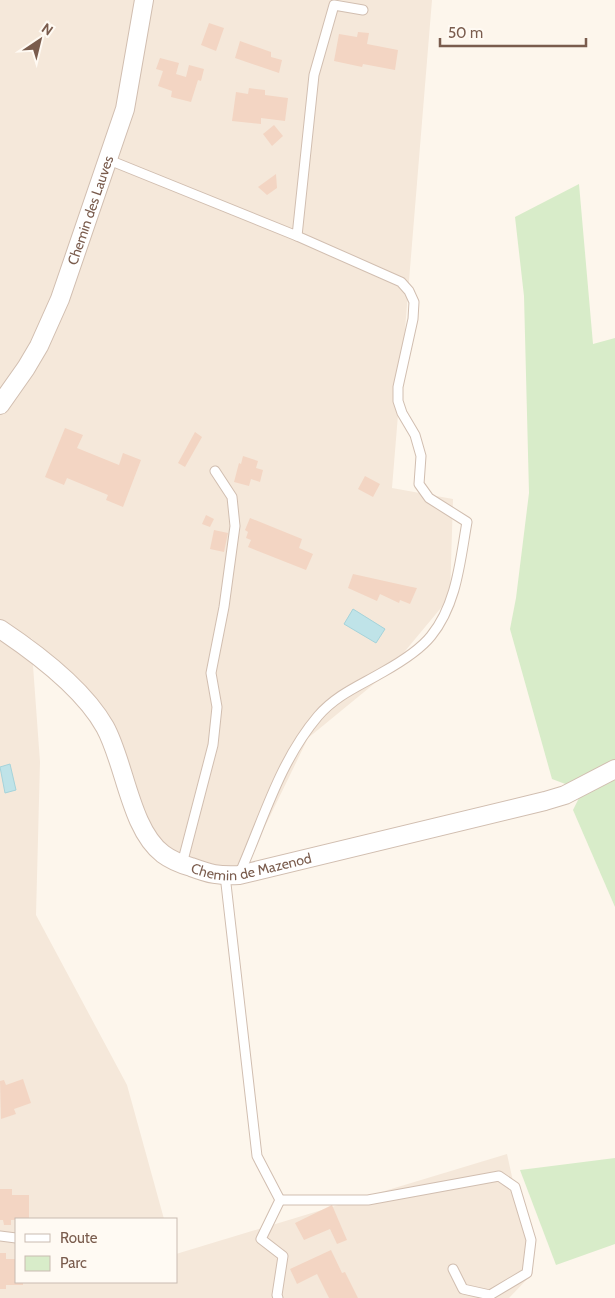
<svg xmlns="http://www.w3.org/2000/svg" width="615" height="1298" font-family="Cabin,sans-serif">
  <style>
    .residential { fill: #f5e8da }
    .green { fill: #d8ecc9 }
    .water { fill: #bfe3e8; stroke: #a5d3da }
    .building { fill: #f3d5c3 }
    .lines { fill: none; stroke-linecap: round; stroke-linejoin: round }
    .service-casing { stroke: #d1beb0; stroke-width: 11 }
    .minor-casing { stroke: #d1beb0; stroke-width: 20 }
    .service { stroke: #fff; stroke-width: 9 }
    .minor { stroke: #fff; stroke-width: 18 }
    .labels { text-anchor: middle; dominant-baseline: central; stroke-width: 4; stroke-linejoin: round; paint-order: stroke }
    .street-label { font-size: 14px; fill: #7a5c4d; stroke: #fffaf3 }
  </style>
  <rect width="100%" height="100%" fill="#fdf6ec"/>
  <!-- residential -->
  <path class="residential" d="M0,0H432L392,488L453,499L450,597L386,674L308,738L237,884L162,857L112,722L31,638L40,762L36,915L127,1085L164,1219H16V1282H176V1254L507,1154L533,1273L509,1298H0Z"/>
  <!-- green -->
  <g class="green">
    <path d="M579,184L593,344L615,338V763L568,785L552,779L510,629L516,598L529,493L524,296L515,217Z"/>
    <path d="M615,773V907L573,810L585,786Z"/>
    <path d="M615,1158V1244L556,1265L520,1170Z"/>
  </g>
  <!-- water -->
  <g class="water">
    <path d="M353,609L385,629L376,643L344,624Z"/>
    <path d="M10,764L16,790L5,793L0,767Z"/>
  </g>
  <!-- building -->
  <g class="building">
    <path d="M209,23L224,28L216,51L201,45Z"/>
    <path d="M358,32L369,33L367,44L398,50L395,70L363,64L362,67L334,61L339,34L357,37Z"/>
    <path d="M240,41L271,52V57L282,60L279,73L235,58Z"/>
    <path d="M160,58L179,63L176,74L186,77L189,65L204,69L201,81L198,80L191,102L171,97L172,91L158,86L163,71L156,69Z"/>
    <path d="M249,88L265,90V95L288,98L285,121L261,118V124L232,121L236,92L248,94Z"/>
    <path d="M274,125L283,136L272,146L263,134Z"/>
    <path d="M276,174L277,188L267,195L258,187Z"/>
    <path d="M65,428L83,435L77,448L119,465L123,453L141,460L123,507L106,500L108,495L67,478L64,485L45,477Z"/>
    <path d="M195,432L202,437L185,467L178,463Z"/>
    <path d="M243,456L258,461L256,468L263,470L260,482L251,479L249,486L234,482L239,463L241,464Z"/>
    <path d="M365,476L380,484L373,497L358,489Z"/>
    <path d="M206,515L214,519L210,527L202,524Z"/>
    <path d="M250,518L302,539L299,548L313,554L306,570L248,547L251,540L246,538L248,532L245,530Z"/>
    <path d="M214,530L228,533L224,552L210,549Z"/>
    <path d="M353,574L407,586L417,588L410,604L400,600L399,603L380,594L377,601L348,588Z"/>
    <path d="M23,1079L31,1103L14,1109L16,1114L1,1119L0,1081L4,1080L6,1085Z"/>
    <path d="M0,1189H12V1195H29V1219L11,1220V1225H4L3,1220H0Z"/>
    <path d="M332,1205L347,1240L337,1244L330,1229L304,1240L295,1223Z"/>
    <path d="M331,1250L342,1273L345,1272L358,1298H329L317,1274L297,1284L290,1269Z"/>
    <path d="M0,1253H6V1259H16V1282H23V1285H6V1289H0Z"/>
  </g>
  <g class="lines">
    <!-- service casing -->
    <g class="service-casing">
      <g id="service">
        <path d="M109,160L297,236L314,75L334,5L363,10"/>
        <path d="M182,864L213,745L217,707L211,673L224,607L235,526L232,497L215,471"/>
        <path d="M225,875L257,1156L280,1200L261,1239L283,1256L277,1295L278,1298"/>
        <path d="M239,875C263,821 279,762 318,716C336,695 359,686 383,672C399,663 419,651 431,636C457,604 460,561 467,522L429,498L419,484L421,456L415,435L402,413L398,401V387L413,319L414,302L409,291L401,282L297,236"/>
        <path d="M280,1200H368L499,1176L515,1187L531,1240L527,1273L490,1295L463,1289L453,1269"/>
        <path d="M0,1236L16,1238"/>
      </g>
    </g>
    <!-- minor casing -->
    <g class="minor-casing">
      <g id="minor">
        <path id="s1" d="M0,405L26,368L39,346L60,299L125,109L144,0"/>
        <path id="s2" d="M0,629C36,653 83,688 105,727C125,763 130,829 163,854C171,860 181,864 191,867C210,874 218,876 239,875L545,801L565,795L615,769"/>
      </g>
    </g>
    <!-- service -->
    <use href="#service" class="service"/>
    <!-- minor -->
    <use href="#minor" class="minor"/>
  </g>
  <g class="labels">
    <!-- street labels -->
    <g class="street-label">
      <text stroke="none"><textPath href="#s1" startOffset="216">Chemin des Lauves</textPath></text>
      <text stroke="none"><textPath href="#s2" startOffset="379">Chemin de Mazenod</textPath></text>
    </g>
  </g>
  <!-- legend -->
  <rect x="15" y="1218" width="162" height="65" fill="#fffaf3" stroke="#cabbb1"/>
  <rect x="25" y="1234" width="25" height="8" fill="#ffffff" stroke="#cabbb1"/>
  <text x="60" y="1243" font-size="15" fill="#7a5c4d">Route</text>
  <rect x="25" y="1256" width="25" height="15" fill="#d8ecc9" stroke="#cabbb1"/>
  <text x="60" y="1268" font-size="15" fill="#7a5c4d">Parc</text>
  <!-- north arrow -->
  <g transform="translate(40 40) rotate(35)" stroke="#fffaf3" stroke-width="4" paint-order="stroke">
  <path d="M0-4L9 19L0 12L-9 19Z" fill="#7a5c4d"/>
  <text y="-8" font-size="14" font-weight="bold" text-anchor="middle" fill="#7a5c4d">N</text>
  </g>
  <!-- scale -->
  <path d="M440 38v8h146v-8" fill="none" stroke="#7a5c4d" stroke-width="2.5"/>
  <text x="448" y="38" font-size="15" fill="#7a5c4d" stroke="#fffaf3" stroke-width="4" paint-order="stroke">50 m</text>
</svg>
